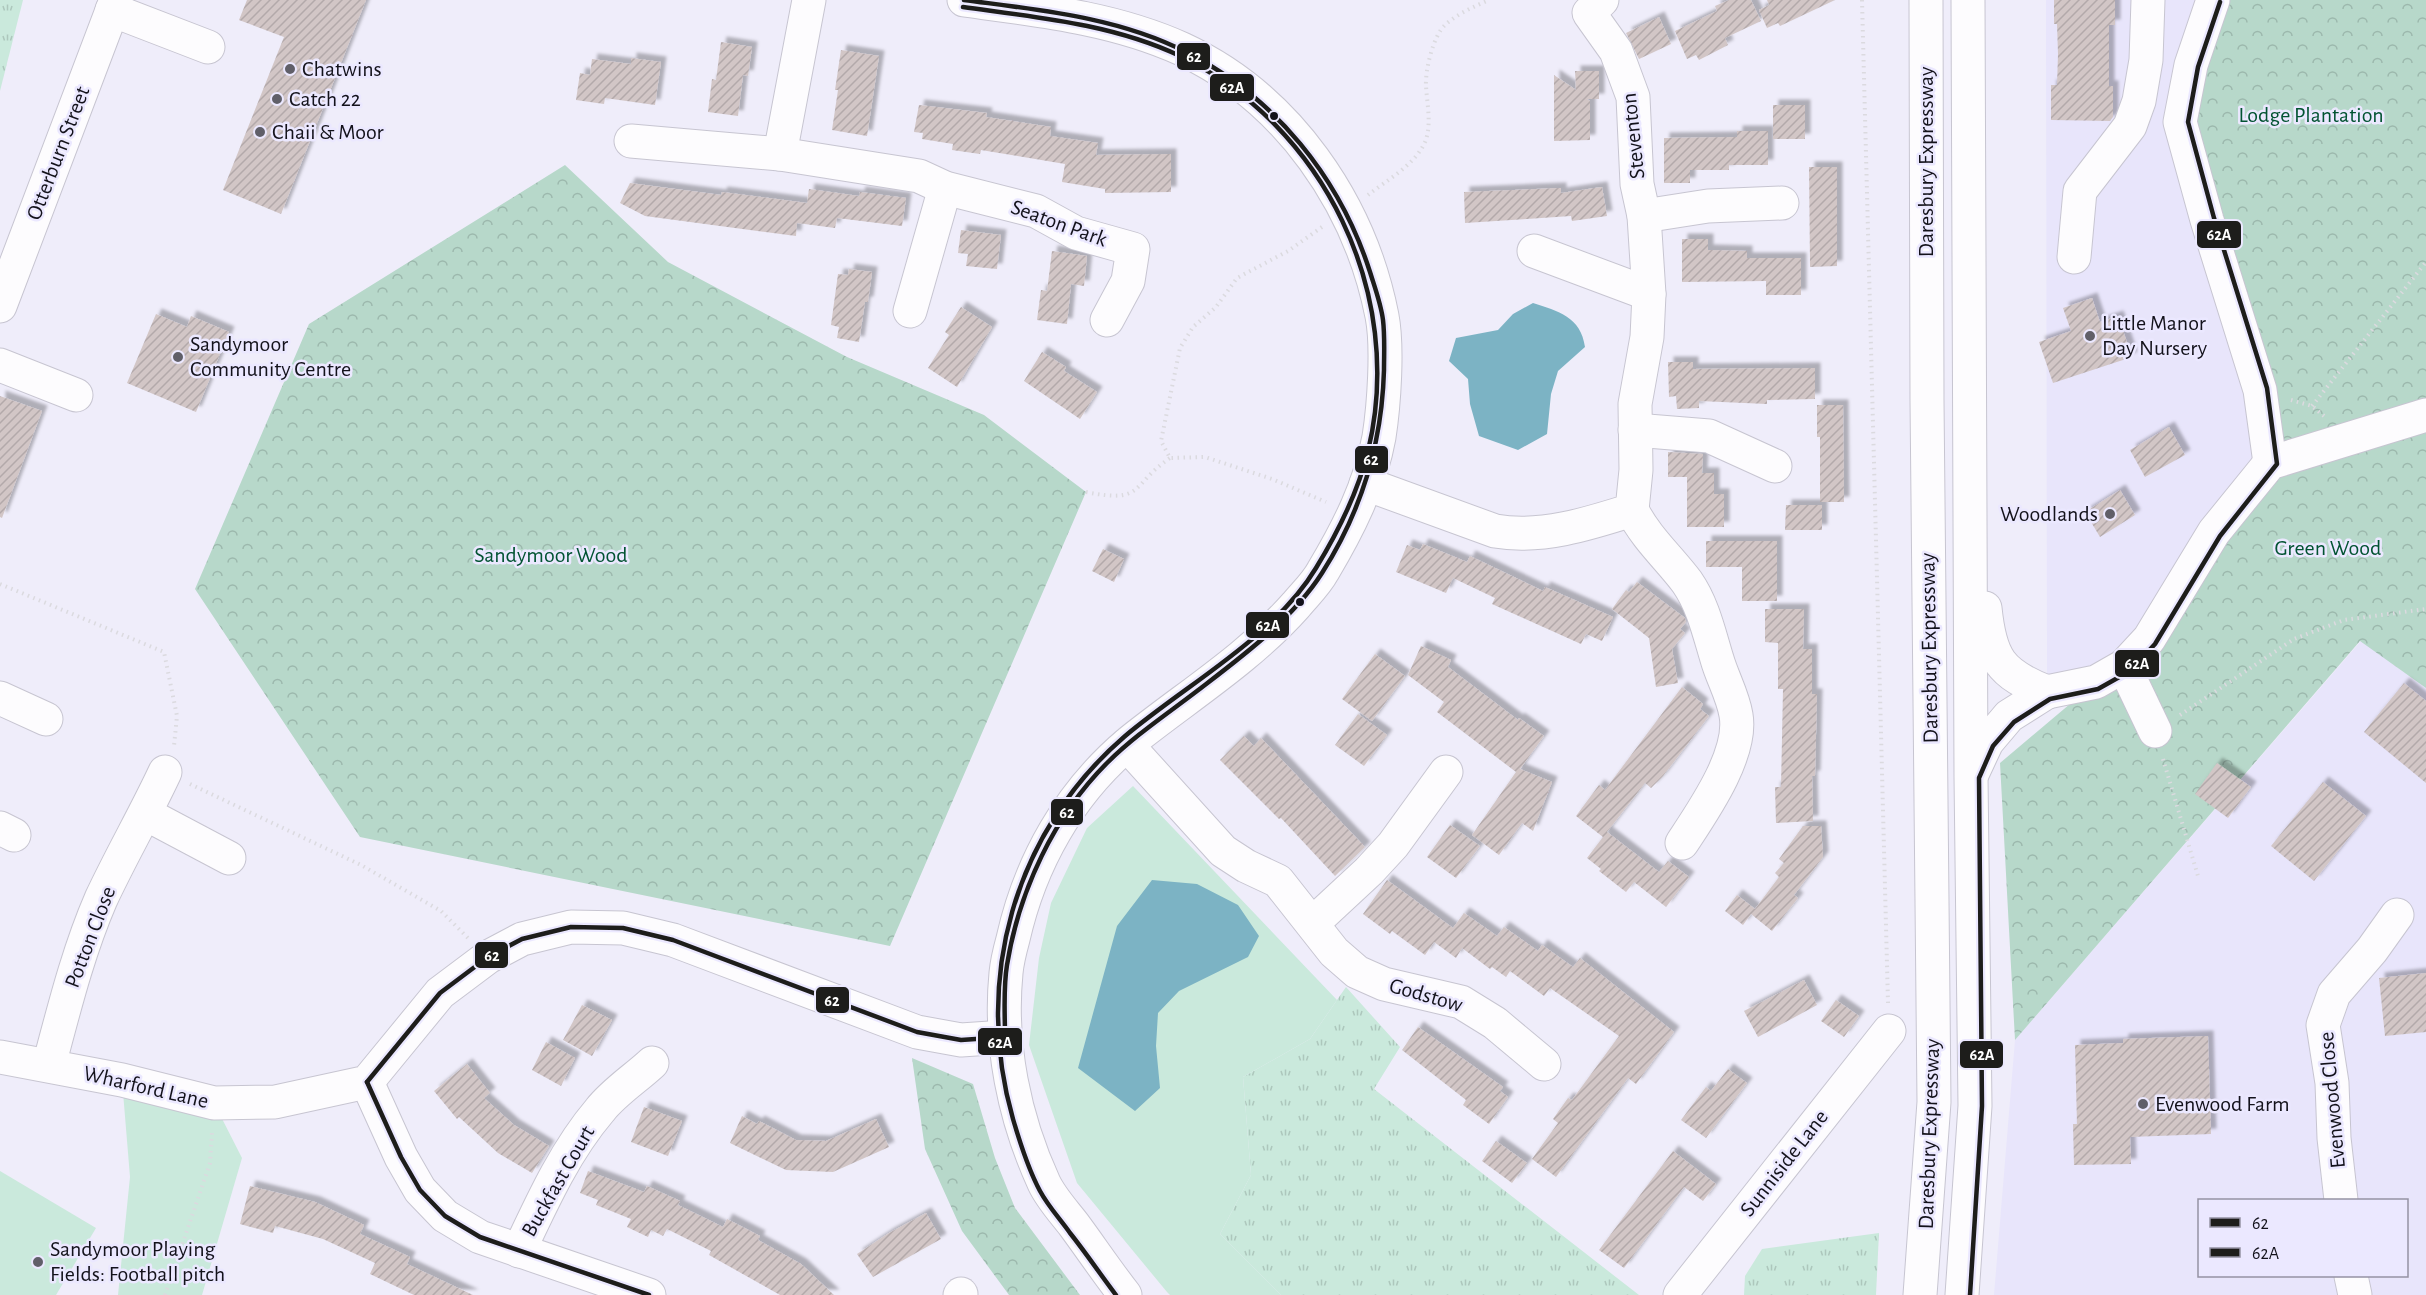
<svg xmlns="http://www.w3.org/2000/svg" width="2426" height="1295" font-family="'Alegreya Sans',sans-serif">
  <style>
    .built { fill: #e8e5fb; fill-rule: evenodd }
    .grass { fill: url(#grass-tufts) }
    .forest { fill: url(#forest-crowns) }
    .park { fill: #cae9dc }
    .water { fill: #7cb3c4 }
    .building { fill: url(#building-hatch); filter: url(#shadow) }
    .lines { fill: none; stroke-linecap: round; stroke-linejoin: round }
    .minor-casing { stroke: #c7c5d1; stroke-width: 35 }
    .major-casing { stroke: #c7c5d1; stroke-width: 35 }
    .path { stroke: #dbdadf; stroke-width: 4; stroke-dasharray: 1.5 4.5; stroke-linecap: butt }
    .minor { stroke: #fdfcfe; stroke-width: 33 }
    .major { stroke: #fdfcfe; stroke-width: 33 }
    .bus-1-casing { stroke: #ebe8ff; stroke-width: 9 }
    .bus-2-casing { stroke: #ebe8ff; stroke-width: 9 }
    .bus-1 { stroke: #1d1d1b; stroke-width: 4.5 }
    .bus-2 { stroke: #1d1d1b; stroke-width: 4.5 }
    .poi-dot { fill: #605f69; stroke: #ebe8ff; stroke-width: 2 }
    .bus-dot { fill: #13121b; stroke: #ebe8ff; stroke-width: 2 }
    .labels { text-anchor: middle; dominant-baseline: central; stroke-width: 5; stroke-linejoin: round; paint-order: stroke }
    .poi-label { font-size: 22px; fill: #13121b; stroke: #ebe8ff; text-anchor: start }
    .park-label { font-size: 22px; fill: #025332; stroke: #ebe8ff }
    .street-label { font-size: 22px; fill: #13121b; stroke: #ebe8ff }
    .line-badge { stroke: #ebe8ff; stroke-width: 2 }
    .badge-label { font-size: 16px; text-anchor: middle; font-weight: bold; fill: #fff }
  </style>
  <defs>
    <pattern id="grass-tufts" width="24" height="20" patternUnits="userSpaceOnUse" patternTransform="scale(1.5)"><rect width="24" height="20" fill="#cae9dc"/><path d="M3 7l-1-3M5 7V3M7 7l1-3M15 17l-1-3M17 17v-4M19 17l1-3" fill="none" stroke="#adc7bc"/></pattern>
    <pattern id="forest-crowns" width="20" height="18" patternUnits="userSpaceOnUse" patternTransform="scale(1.5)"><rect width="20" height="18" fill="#b7d8ca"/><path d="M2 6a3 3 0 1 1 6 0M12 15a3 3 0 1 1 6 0" fill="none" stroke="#9cb8ad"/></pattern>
    <pattern id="building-hatch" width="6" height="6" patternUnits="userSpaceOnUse" patternTransform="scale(1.5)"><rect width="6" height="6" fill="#d2c6c6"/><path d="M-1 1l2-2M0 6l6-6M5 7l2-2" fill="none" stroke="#b3a9aa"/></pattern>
    <filter id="shadow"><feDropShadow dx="5.5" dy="-5.5" stdDeviation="1.5" flood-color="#0004"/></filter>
  </defs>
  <rect width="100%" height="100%" fill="#efedfa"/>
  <!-- built -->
  <g class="built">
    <path d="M2046,0H2213L2270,463L2149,639L2047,692Z"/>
    <path d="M2361,641L2426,688V1295H1994L2015,1040ZM2200,1200H2406V1276H2200Z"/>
  </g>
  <!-- grass -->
  <g class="grass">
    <path d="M0,0H23L0,91Z"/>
    <path d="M1346,987L1400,1047L1374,1089L1639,1295H1281L1220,1234L1251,1175L1243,1077L1310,1039Z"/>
    <path d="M1879,1233L1876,1295H1744L1745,1276L1762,1249Z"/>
  </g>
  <!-- forest -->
  <g class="forest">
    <path d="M2213,0H2426V688L2360,641L2015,1040L2000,763L2096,682L2270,463L2207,220L2191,65Z"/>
    <path d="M565,165L668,262L847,357L984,415L1086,492L890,946L360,837L195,589L309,324Z"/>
    <path d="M912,1058L973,1084L995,1158L1015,1208L1080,1295H1009L962,1231L925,1149Z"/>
  </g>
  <!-- park -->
  <g class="park">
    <path d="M1133,786L1337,1000L1310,1039L1243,1077L1251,1175L1220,1234L1281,1295H1170L1167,1292L1077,1183L1029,1045L1039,958L1051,903L1087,828Z"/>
    <path d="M122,1080L214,1103L242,1158L202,1295H118L130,1177Z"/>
    <path d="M0,1171L96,1228L56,1295H0Z"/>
  </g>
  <!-- water -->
  <g class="water">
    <path d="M1533,303C1558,311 1581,317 1585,347L1558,371L1551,394L1547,434L1518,450L1479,436L1470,404L1468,379L1449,361L1456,338L1498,330L1513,314Z"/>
    <path d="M1152,880L1197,884L1238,905L1259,936L1248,957L1179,991L1158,1013L1156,1046L1160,1088L1135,1111L1078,1068L1117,926Z"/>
  </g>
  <!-- building -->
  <g class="building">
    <path d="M247,0H366L281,214L223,190L284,37L239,20Z"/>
    <path d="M1729,0H1751L1761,21L1725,38L1728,45L1699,60L1696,55L1687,59L1675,31L1717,11L1715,6Z"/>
    <path d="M1767,0H1835L1780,26L1778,23L1767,28L1759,10L1769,5Z"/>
    <path d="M2054,0H2115V25H2109V86H2113V117L2110,121L2051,120V85H2057L2058,54L2057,24H2054Z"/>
    <path d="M1659,17L1671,44L1639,59L1626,33Z"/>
    <path d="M721,42L752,47L748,76L743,75L738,116L708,112L712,79L716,80Z"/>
    <path d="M841,50L879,56L867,136L832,130L838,90H835Z"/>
    <path d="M631,58L661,62L655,105L605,98L604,104L576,100L580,73L590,75L592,59L631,64Z"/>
    <path d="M1575,71H1599V99H1587L1590,101V140L1554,141V75L1576,90Z"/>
    <path d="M919,105L987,113L986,117L1051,127L1050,136L1098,143L1096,155L1171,154V192L1105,193V189L1062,182L1065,164L981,150L980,154L952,150L953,144L922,139L923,133L914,132Z"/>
    <rect x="1773" y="105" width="32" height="34"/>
    <path d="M1737,131H1768V165H1729V170H1690V183H1664V138L1737,137Z"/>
    <path d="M1809,167H1837V266L1810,267Z"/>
    <path d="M630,183L721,195L722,192L807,203L809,189L859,196L860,192L906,198L902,226L837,218L835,228L797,223L796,236L645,216L620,203Z"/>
    <path d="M1602,187L1607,216L1572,221L1571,216L1465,223L1464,192L1561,188V193Z"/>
    <path d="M961,230L1001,235L997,269L966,266L968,254L958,253Z"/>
    <path d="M1682,239H1708V250L1747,251V258H1801V295H1766V281L1682,282Z"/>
    <path d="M1052,251L1087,256L1084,286L1071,284L1067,324L1037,320L1041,290L1047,291Z"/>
    <path d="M849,269L872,272L868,302H865L859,342L837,338L839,327L831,325L838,274L848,275Z"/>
    <path d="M2092,298L2100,322L2118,316L2132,357L2053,383L2039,342L2071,331L2063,308Z"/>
    <path d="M961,307L992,327L957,387L928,368L949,335L945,332Z"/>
    <path d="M156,314L187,327L191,316L229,332L196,412L127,383Z"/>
    <path d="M1042,352L1066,367L1064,371L1097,392L1080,419L1024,381Z"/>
    <path d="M1668,362H1693V369L1815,368V399L1767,400V404L1699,401V408L1677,409L1676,396L1669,397Z"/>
    <path d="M0,396L42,411L2,518L0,517Z"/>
    <path d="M1817,405H1843L1844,502H1820V437H1817Z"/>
    <path d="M2169,427L2185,455L2145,477L2130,450Z"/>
    <path d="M1668,452L1703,454L1702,473H1714V494H1724V527H1687V477H1668Z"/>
    <path d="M2120,490L2135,515L2100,537L2085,512Z"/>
    <path d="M1786,505H1822V530H1785Z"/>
    <path d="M1706,541H1777V601H1742V567H1706Z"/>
    <path d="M1423,544L1467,562L1470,556L1543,591L1545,587L1613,617L1602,641L1586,634L1581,644L1492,604L1495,598L1453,578L1446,593L1396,572L1407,545L1420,550Z"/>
    <path d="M1103,549L1124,559L1114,582L1092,571Z"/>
    <path d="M1637,582L1685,618L1686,622L1680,629L1685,633L1672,649L1678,683L1656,687L1649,638L1612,609L1626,590L1629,592Z"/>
    <path d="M1765,609H1804L1803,649H1812V694H1817L1815,776H1812L1813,821L1776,823L1775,787H1781L1783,689H1778V643L1765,642Z"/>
    <path d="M1421,646L1451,660L1448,667L1518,720L1519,718L1544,736L1520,769L1552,782L1533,831L1522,823L1499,855L1472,835L1516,772L1437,712L1444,702L1408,675Z"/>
    <path d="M1375,654L1405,676L1372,721L1342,699Z"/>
    <path d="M2404,683L2426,701V783L2364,732Z"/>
    <path d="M1682,687L1703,704L1700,709L1709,716L1663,776L1651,788L1645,783L1607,832L1659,872L1668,861L1689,877L1666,907L1634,882L1626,892L1599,871L1601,869L1587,858L1603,837L1576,816L1599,785L1605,790Z"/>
    <path d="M1358,714L1387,735L1364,766L1335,745Z"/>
    <path d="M1244,736L1254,746L1261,738L1365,847L1335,876L1281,818L1279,819L1220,760Z"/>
    <path d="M2217,763L2251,787L2228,818L2195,794Z"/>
    <path d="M2323,782L2366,816L2314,881L2271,846Z"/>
    <path d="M1450,825L1480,846L1456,878L1427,857Z"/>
    <path d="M1803,826H1821L1823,857L1794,895L1798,898L1772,931L1751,914L1743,925L1725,911L1737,895L1755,909L1779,877L1775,873L1784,863L1779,859Z"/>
    <path d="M1387,880L1453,928L1464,913L1497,936L1504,927L1538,951L1542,945L1573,967L1580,958L1674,1032L1636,1084L1628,1078L1556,1177L1532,1159L1558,1123L1553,1119L1568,1098L1572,1100L1619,1036L1550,988L1544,996L1510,971L1506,977L1492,967L1490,969L1462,948L1456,958L1434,942L1425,955L1392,931L1390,934L1363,914Z"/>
    <path d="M2426,973V1032L2385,1036L2379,978Z"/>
    <path d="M1804,980L1817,1005L1758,1037L1744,1011Z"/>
    <path d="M1836,1000L1859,1016L1844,1037L1821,1021Z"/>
    <path d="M582,1005L612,1020L592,1056L563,1040Z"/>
    <path d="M1418,1027L1503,1087L1500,1091L1508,1097L1489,1124L1463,1105L1466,1100L1402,1050Z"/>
    <path d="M2208,1036L2211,1134L2130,1137L2131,1164L2074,1165L2073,1124H2077L2075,1045L2123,1043V1039Z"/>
    <path d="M546,1042L575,1058L561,1086L532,1070Z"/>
    <path d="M467,1064L490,1093L484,1098L514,1125L549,1146L532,1173L498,1153L459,1117L457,1119L434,1091Z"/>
    <path d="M1728,1069L1747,1083L1706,1138L1681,1120L1706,1087L1711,1091Z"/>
    <path d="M644,1107L682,1121L668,1156L631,1142Z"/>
    <path d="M742,1116L757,1124L759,1121L796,1140L826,1141L876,1119L889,1147L833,1172L786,1170L730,1143Z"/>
    <path d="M1496,1141L1527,1163L1512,1183L1482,1161Z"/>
    <path d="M1673,1151L1716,1184L1703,1201L1684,1187L1624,1268L1599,1250Z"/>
    <path d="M588,1171L644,1192L647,1186L680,1201L678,1205L723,1227L727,1219L760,1236L758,1240L801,1264L834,1295H780L709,1255L711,1251L667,1229L663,1236L651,1230L648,1237L627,1227L631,1219L596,1205L598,1200L580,1193Z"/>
    <path d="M250,1186L315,1202L364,1225L360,1234L410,1257L407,1264L473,1295H414L370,1274L375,1263L323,1239L275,1226L273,1233L240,1224Z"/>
    <path d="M926,1213L941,1239L873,1277L857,1254L889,1233Z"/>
  </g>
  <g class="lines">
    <!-- minor casing -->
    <g class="minor-casing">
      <g id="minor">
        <path d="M964,0C1038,10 1114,18 1182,49C1288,98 1360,204 1382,316C1388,347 1384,405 1379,437C1370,486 1348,529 1323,571C1316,584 1305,594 1296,605C1248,659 1186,697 1130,742C1069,793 1030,863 1013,939C1010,950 1007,961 1006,973C999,1044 1014,1118 1044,1183C1051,1198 1064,1212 1074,1225C1091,1248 1107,1272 1125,1295"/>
        <path d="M2213,0L2191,65L2180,122L2207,220L2260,390L2270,463"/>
        <path d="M112,10L208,47"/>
        <path d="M631,141L780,154L919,176L945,188L1036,211L1076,233L1133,249L1128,281L1107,320"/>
        <path d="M780,154L809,0"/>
        <path d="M1644,216L1708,206L1782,203"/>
        <path d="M1534,251L1649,294"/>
        <path d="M2074,257L2080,191L2130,126L2139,101L2146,60L2148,0"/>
        <path d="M0,306L116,0"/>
        <path d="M910,311L945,188"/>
        <path d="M0,365L76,395"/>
        <path d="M1635,430L1709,436L1775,466"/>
        <path d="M1366,484L1495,531C1541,539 1588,524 1632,510L1636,470L1635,404L1647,337L1649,294L1644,216L1637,184L1633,97L1616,51L1589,13L1602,0"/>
        <path d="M1632,510C1646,538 1669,558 1687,582C1703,605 1709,633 1717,659C1722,677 1733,696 1736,715C1743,754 1703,811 1682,843"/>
        <path d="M2124,666L2155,731"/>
        <path d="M2047,692L2096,682L2124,666L2149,639L2214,532L2270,463L2426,415"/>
        <path d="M0,698L46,719"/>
        <path d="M1127,745L1223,851L1246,866L1278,881L1334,952L1357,972L1384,984L1461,1002L1495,1023L1544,1064"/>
        <path d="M146,814L229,858"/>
        <path d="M0,828L14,835"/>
        <path d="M1313,923L1369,871L1393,845L1446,772"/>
        <path d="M0,1057L122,1080L214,1103L275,1102L367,1082L440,993L488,957L522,939L571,927L623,928L673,940L917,1032L961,1040L1005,1037"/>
        <path d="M49,1065C64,1009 78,952 101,899C121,856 145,815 165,772"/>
        <path d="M367,1082L401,1157L420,1190L445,1216L480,1237L649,1295"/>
        <path d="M2341,1200L2334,1138L2332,1083L2323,1025L2334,994L2372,950L2397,915"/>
        <path d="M519,1251C542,1202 565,1151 600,1110C614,1092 636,1078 652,1063"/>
        <path d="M2351,1276L2355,1295"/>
        <path d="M960,1295L961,1294"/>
        <path d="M1680,1295L1889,1031"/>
      </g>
    </g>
    <!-- major casing -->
    <g class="major-casing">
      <g id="major">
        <path d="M1985,608C1990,658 2000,674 2047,692"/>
        <path d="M1973,772L1987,742L2009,716L2047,692"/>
        <path d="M1920,1295L1934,1102L1927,400L1926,0"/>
        <path d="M1962,1295L1975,1106L1971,776L1968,0"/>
      </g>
    </g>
    <!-- path -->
    <g class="path">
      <path d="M1862,0L1888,1003"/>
      <path d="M1368,195C1387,180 1415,165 1425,142C1432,125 1427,104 1426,86C1425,71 1433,36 1445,25C1457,14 1473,7 1489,0"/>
      <path d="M1322,227L1288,251L1237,278L1216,307L1193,327L1180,348L1161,441L1170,458L1205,457L1272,479L1326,502"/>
      <path d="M2291,400L2312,406L2324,416"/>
      <path d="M2312,406L2426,262"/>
      <path d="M1086,492C1145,504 1130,485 1170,458"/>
      <path d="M0,584L164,652L177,716L174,746"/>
      <path d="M2180,715L2294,639L2344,620L2426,609"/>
      <path d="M2163,759L2198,876"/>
      <path d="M190,784L361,865L441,911L468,938"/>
      <path d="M165,1295L210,1163L212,1132"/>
    </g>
    <!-- minor -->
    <use href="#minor" class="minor"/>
    <!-- major -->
    <use href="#major" class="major"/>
    <!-- bus-1 casing -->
    <g class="bus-1-casing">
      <g id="bus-1">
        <path d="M964,0C1039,10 1118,17 1186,52C1275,97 1340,178 1370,272C1375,288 1381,304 1383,320C1385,337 1384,354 1384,370C1382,443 1361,512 1322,573C1292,620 1240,658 1197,691C1167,714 1134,736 1107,763C1054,816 1019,891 1007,965C1003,989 1005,1013 1005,1037"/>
        <path d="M367,1082L440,993L488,957L522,939L571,927L623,928L673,940L917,1032L961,1040L1005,1037"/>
        <path d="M367,1082L401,1157L420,1190L445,1216L480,1237L649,1295"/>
      </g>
    </g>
    <!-- bus-2 casing -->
    <g class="bus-2-casing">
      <g id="bus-2">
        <path d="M963,7C1035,17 1113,24 1180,56C1324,126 1406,294 1368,451C1358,492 1338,532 1316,568C1274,638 1185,685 1124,737C1014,832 973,980 1013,1119C1020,1143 1028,1169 1040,1191C1048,1206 1060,1219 1070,1233C1086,1253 1100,1274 1116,1295"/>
        <path d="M1970,1295L1982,1106L1979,778L1993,746L2014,722L2050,699L2098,689L2130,671L2155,644L2220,536L2277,464L2267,388L2214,218L2188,122L2198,67L2220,2"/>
      </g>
    </g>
    <!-- bus-1 -->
    <use href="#bus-1" class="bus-1"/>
    <!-- bus-2 -->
    <use href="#bus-2" class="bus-2"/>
  </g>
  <!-- markers -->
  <g class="poi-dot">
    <circle cx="290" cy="69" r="6"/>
    <circle cx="277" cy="99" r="6"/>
    <circle cx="260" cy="132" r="6"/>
    <circle cx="2090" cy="336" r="6"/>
    <circle cx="178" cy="357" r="6"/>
    <circle cx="2110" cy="514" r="6"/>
    <circle cx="2143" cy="1104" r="6"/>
    <circle cx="38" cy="1262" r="6"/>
  </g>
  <g class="bus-dot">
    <circle cx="1274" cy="116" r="5"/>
    <circle cx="1300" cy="602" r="5"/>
  </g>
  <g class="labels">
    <!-- poi labels -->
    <g class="poi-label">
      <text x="302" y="69">Chatwins</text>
      <text x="289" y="99">Catch 22</text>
      <text x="272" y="132">Chaii &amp; Moor</text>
      <text x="2102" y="323">Little Manor<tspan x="2102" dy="25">Day Nursery</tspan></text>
      <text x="190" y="344">Sandymoor<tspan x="190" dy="25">Community Centre</tspan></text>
      <text x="2098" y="514" text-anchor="end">Woodlands</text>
      <text x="2155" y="1104">Evenwood Farm</text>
      <text x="50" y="1249">Sandymoor Playing<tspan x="50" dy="25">Fields: Football pitch</tspan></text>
    </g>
    <!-- park labels -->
    <g class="park-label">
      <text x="2311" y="115">Lodge Plantation</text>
      <text x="2328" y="548">Green Wood</text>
      <text x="551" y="555">Sandymoor Wood</text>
    </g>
    <!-- street labels -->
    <g class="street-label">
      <text transform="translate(1633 136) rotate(-96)">Steventon</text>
      <text transform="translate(58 153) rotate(-69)">Otterburn Street</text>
      <text transform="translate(1926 162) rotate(-90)">Daresbury Expressway</text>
      <text transform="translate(1059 223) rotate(20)">Seaton Park</text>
      <text transform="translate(1929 648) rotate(-91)">Daresbury Expressway</text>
      <text transform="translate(90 937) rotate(-69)">Potton Close</text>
      <text transform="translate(1426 995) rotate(16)">Godstow</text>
      <text transform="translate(146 1087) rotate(13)">Wharford Lane</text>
      <text transform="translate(2332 1100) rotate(-95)">Evenwood Close</text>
      <text transform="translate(1929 1134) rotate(-88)">Daresbury Expressway</text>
      <text transform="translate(1784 1163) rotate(-52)">Sunniside Lane</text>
      <text transform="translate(558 1181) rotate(-60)">Buckfast Court</text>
    </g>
  </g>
  <g class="line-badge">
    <rect x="1176" y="42" width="35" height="29" rx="6" fill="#1d1d1b"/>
    <rect x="1209" y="73" width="46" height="29" rx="6" fill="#1d1d1b"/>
    <rect x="2196" y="220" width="46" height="29" rx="6" fill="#1d1d1b"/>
    <rect x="1354" y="445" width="35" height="29" rx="6" fill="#1d1d1b"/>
    <rect x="1245" y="611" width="45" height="28" rx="6" fill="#1d1d1b"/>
    <rect x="2114" y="649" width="46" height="29" rx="6" fill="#1d1d1b"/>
    <rect x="1050" y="798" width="34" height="28" rx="6" fill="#1d1d1b"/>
    <rect x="474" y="941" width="35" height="28" rx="6" fill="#1d1d1b"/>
    <rect x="815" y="986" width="35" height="28" rx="6" fill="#1d1d1b"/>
    <rect x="977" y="1027" width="46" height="29" rx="6" fill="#1d1d1b"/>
    <rect x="1959" y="1040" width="45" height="29" rx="6" fill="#1d1d1b"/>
  </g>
  <g class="badge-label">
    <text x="1194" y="62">62</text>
    <text x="1232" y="93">62A</text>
    <text x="2219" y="240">62A</text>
    <text x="1371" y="465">62</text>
    <text x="1268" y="631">62A</text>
    <text x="2137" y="669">62A</text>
    <text x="1067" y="818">62</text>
    <text x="492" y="961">62</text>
    <text x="832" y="1006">62</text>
    <text x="1000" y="1048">62A</text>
    <text x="1982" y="1060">62A</text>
  </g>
  <!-- legend -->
  <rect x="2198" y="1199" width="210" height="78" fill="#ebe8ff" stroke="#9592a4" stroke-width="1.5"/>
  <rect x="2210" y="1218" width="30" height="9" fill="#1d1d1b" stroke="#9592a4" stroke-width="1.5"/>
  <text x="2252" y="1229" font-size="18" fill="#13121b">62</text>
  <rect x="2210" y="1248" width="30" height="9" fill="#1d1d1b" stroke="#9592a4" stroke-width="1.5"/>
  <text x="2252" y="1259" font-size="18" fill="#13121b">62A</text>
</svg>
